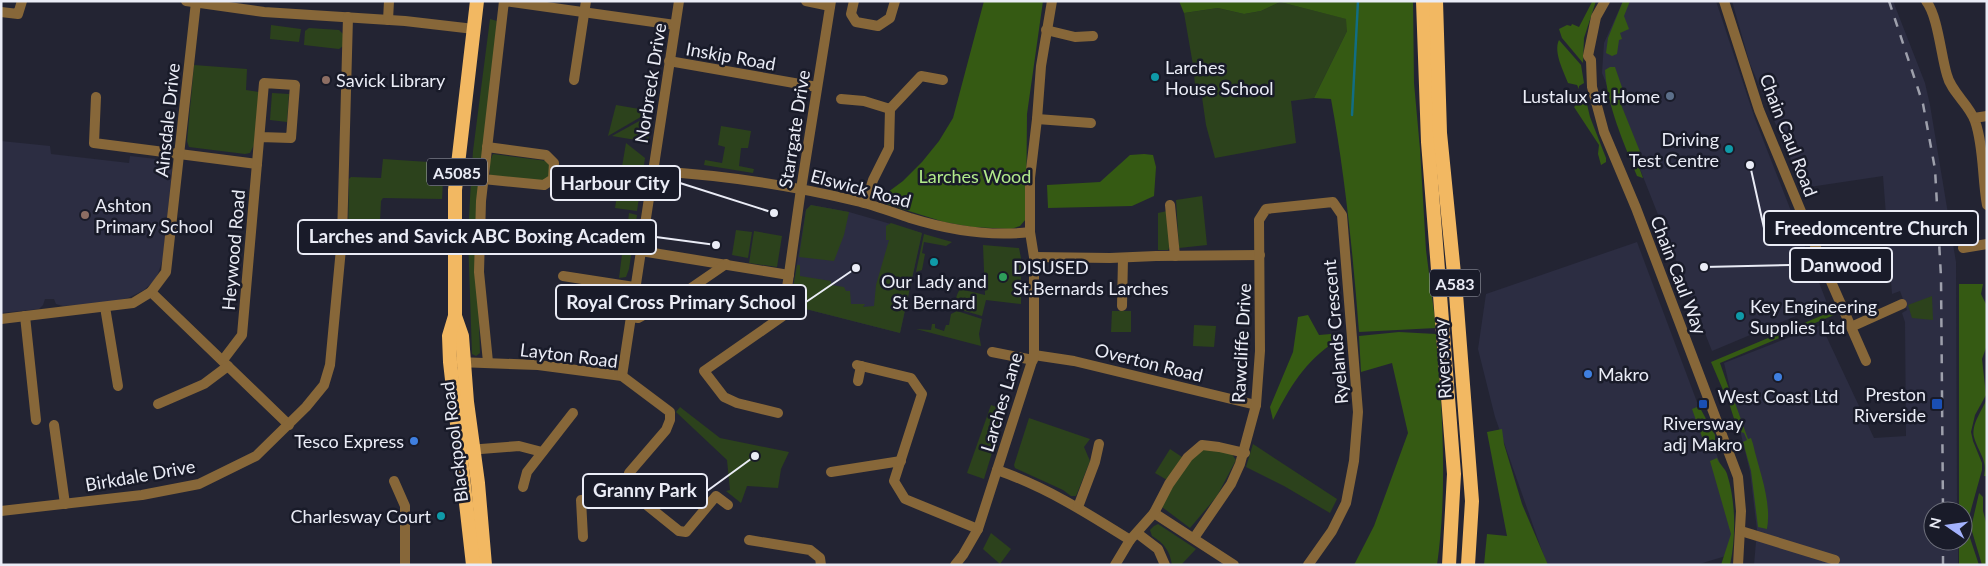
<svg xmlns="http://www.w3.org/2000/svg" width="1988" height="566" font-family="Lato,sans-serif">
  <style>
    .built { fill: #2c2d42 }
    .green { fill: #2c421c }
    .forest { fill: #355a13 }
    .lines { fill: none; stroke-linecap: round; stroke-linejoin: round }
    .stream { stroke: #116d84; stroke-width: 2.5 }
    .minor { stroke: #876739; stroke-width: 10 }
    .trunk { stroke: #f2b862; stroke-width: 14 }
    .rail { stroke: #9ea0ac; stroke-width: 2.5; stroke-dasharray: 9 9; stroke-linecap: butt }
    .culture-dot { fill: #0f9aa8; stroke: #191b29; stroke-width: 2 }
    .education-dot { fill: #8d6e63; stroke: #191b29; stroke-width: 2 }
    .service-dot { fill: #5c6f8a; stroke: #191b29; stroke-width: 2 }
    .leisure-dot { fill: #2e9e5b; stroke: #191b29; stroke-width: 2 }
    .shop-dot { fill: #3f7fe0; stroke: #191b29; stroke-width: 2 }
    .transit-dot { fill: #1a4fb4; stroke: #191b29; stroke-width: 2 }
    .labels { text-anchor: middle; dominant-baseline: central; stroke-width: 5; stroke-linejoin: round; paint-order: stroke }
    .shield { fill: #191b29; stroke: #abadb8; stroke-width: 1 }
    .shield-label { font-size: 16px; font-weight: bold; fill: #eaecf6 }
    .street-label { font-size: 18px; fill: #eaecf6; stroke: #191b29 }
    .poi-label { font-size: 18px; fill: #eaecf6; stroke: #191b29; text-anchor: start }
    .park-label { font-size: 18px; fill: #b2eb8b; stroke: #191b29 }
    .leader { fill: none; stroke: #eaecf6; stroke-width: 2 }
    .callout-dot { fill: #eaecf6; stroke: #191b29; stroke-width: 2 }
    .callout { fill: #191b29; stroke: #eaecf6; stroke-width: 2 }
    .callout-label { font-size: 19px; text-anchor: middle; font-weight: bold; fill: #eaecf6 }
  </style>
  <rect width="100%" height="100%" fill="#232433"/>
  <!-- built -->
  <g class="built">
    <path d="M1623,1H1716L1755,119L1827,303L1712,351L1602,73L1604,43Z"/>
    <path d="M1732,1H1893L1925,83L1930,105L1956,262L1957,511H1933V541H1958V565H1754L1757,530L1750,472L1724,363L1821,325L1874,438L1906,436L1905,322L1902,313L1907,310L1900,291L1892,294L1883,176L1803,188L1750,64Z"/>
    <path d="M1,141L50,146L51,154L129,163L130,156L165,160L171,163L172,171L163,259L156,279L144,290L128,298L101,304L63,306L56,304L54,299H45L43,305L39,309L1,313Z"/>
    <path d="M811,205L849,212L922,233L900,333L790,305L806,210Z"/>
    <path d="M1637,242L1724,474L1732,528L1729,555L1696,565H1547L1495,417L1478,349L1486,294Z"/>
  </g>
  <!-- green -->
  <g class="green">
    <path d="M1280,2L1347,19V31L1314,98L1291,101L1296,143L1215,158L1206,125L1202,97L1196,94L1193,65L1184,13L1218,8L1244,14L1261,11Z"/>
    <path d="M490,19L497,21L477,266L480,353L476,356L472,354L468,237L470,198L473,151Z"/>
    <path d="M271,25L301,29L299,42L270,39Z"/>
    <path d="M309,28L339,30L343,34V46L339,49L304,45L305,31Z"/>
    <path d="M194,65L247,69L246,90L259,92L254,145L250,153L245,154L189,147L187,141Z"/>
    <path d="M272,93L289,94L287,122L270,120Z"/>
    <path d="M616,105L651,111L608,136Z"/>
    <path d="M652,114L648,142L612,136Z"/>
    <path d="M721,126L751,131L748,148H741L739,166L754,169L753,173L704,165L705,160L722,163L725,147L718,145Z"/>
    <path d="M626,143L645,158L637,211L615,208Z"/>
    <path d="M493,154L547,161L550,165V179L545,181L490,176V161Z"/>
    <path d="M383,159L444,163L442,199L383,198L381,201L379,241L348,239L349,179L351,177L381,178Z"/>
    <path d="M1202,196L1207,245L1179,248L1176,200Z"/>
    <path d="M811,205L849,212L844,235L834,261L799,257L806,210Z"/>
    <path d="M1167,211L1170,246L1168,250H1158V213Z"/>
    <path d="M629,213L637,215L629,269L626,277L619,278L625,231H627Z"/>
    <path d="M891,223L922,233L900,333L790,305L797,265H800V276L831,281V285L844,287L846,291H850L851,304H865L863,307L874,306L876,285L889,240H886V226Z"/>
    <path d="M736,230L752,232L748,258L732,255Z"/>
    <path d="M754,231L782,236L777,267L749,263Z"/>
    <path d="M924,234L952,242L946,246L924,242L922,253L925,254L922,270L916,272Z"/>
    <path d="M983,245L1019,248L1021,258V304L986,300L982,316L958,309C954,301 956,296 960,289L985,295Z"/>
    <path d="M1932,296L1933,320L1912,318L1908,305Z"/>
    <path d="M957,311L982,319L979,334L981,346L916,329L931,330L932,324H935V328L944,331L946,325H949L951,314Z"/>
    <path d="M1112,311H1131V332H1111Z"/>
    <path d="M1194,325L1216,326L1214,347L1193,346Z"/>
    <path d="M991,405L1005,410L984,479L967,473Z"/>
    <path d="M680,407L720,438L789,452L781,469L778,488L747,486L741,503L726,491L730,490L727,460L676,412Z"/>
    <path d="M1029,418L1090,439L1084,447L1090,461L1076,496H1071L1063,490L1015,468L1014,465Z"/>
    <path d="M1253,444L1337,499L1330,513L1284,486L1246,467Z"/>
    <path d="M1205,448L1231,453L1236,460L1217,496L1190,528L1162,507C1174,483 1183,463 1205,448Z"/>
    <path d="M1170,449L1182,457L1167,480L1155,473Z"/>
    <path d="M1158,524L1196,549L1181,565H1172C1170,551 1164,543 1152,536L1150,530L1154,526Z"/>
    <path d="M991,533L1011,549L1000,564L983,549Z"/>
  </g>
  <!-- forest -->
  <g class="forest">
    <path d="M984,1H1043L1027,114L1026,219L1020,226L1011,229L972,227L944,222L880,202V198L903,181L922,162L939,141L953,118Z"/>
    <path d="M1179,1H1413L1414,83L1420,149L1426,250L1436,328L1359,332C1353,254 1345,175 1331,99L1314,98L1347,31L1346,19L1280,2L1261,11L1244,14L1218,8L1184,13Z"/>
    <path d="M1591,1H1596L1584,38L1583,63L1562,38L1559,29L1567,25L1571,26L1572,24L1579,27L1592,2Z"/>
    <path d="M1623,1H1630L1624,16L1629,29L1620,33L1622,39L1619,40L1617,54L1612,56L1606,53L1608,38Z"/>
    <path d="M1559,40L1581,65L1584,83L1579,86V89L1577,85L1568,83C1564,72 1553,52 1559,40Z"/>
    <path d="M1610,67H1615L1626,99L1620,102L1645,164L1639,167L1643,178L1637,176C1624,143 1607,106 1605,70Z"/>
    <path d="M1580,97L1581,99L1586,100L1590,117L1606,158V162L1601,165L1598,154L1599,145L1574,107L1580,101Z"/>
    <path d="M1144,154L1153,155L1156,167L1154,196L1132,206L1048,208L1047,185L1100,182L1130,155Z"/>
    <path d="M1959,284H1983L1981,294L1987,306V345L1982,359L1986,395L1975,415L1971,432L1973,441L1982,463V470L1967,524L1970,538L1979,565H1959V541H1963V511H1959Z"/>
    <path d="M1835,310L1834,315L1720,363L1729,389L1723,390L1711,362Z"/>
    <path d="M1308,315L1319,335L1331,334L1336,341C1304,362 1290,387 1273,420L1270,407L1293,352L1298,317Z"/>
    <path d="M1399,332L1436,334C1442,411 1448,487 1437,565H1354L1374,526L1408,433L1392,363L1361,372L1359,336Z"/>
    <path d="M1987,399V476H1984C1988,460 1978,452 1974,437C1971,425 1982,410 1987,399Z"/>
    <path d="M1734,400L1748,439L1751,438L1753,444C1759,471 1772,501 1767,529L1758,527L1751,471L1743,442L1747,440L1744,433L1738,431L1729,403Z"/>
    <path d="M1697,407L1700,408L1715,435V440L1712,444L1714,450L1707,451L1692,409Z"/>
    <path d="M1502,429L1504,444L1522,504L1548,565H1484L1487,534L1507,536L1487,432Z"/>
    <path d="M1717,458C1719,464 1725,468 1727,474C1736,502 1736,537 1730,565H1721L1731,534L1710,461Z"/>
    <path d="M1979,493L1983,497V511L1987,526V565H1982L1971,528Z"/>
  </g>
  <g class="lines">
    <!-- stream -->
    <path class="stream" d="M1352,115L1358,1"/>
    <!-- minor -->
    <g class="minor">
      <path d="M186,1L264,12L405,21L474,29"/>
      <path d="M504,1L675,25"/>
      <path d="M806,1L830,6"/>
      <path d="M854,1L851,14L856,22L878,26L890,18L895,1"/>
      <path d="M1605,1L1596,17L1588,56L1591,60L1592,87L1604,132L1636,208L1738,477L1741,511L1738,565"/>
      <path d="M1724,1L1759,110L1814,243L1866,361"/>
      <path d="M1926,1C1938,16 1941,56 1947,75C1951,92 1969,104 1975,121C1984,147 1982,178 1987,205"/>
      <path d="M1,12L18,14L22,1"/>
      <path d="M388,20L389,1"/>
      <path d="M1046,30L1075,37L1093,36"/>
      <path d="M669,61L817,87"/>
      <path d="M574,80L586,1"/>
      <path d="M96,97L94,143L257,164"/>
      <path d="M841,99L864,101L890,109L921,76L943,80"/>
      <path d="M1974,118L1987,116"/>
      <path d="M1037,119L1091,123"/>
      <path d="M653,171C721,175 790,185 856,201C874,205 892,212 910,218C949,230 990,237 1030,232"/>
      <path d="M483,179L544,185L553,179L554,163L546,155L487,147"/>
      <path d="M866,203L873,180L889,148L890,109"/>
      <path d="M1170,205L1175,256"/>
      <path d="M1963,248L1987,244"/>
      <path d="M641,251L789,275"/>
      <path d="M1034,257L1110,258L1156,256L1260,255"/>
      <path d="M563,276L634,287"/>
      <path d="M151,292L289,425"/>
      <path d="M675,299L726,264"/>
      <path d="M1122,306L1123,258"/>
      <path d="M105,307L118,386"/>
      <path d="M25,316L36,420"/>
      <path d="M630,317L638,318L658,307"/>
      <path d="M1,319L133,303L151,292L166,272L196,2"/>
      <path d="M1851,327L1902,304"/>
      <path d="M992,352L1033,360"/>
      <path d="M1034,355L1074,361L1256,405"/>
      <path d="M223,360L242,335L264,83L295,85L291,138L260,137"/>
      <path d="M458,362L538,365L622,376L670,412V420L666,430L629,473L628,490L617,497L581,500L583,537"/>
      <path d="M488,362L479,272L481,201L504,1"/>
      <path d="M857,365L911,378L922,394L894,481L905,499L978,529"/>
      <path d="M622,376L679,1"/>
      <path d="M858,381L861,366"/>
      <path d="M158,404L204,384L228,366"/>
      <path d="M778,413L737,403L724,397L704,371L783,316L801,189L831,1"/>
      <path d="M54,425L65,504"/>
      <path d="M468,450L519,446L542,452"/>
      <path d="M997,470C1046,487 1087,513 1130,540"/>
      <path d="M831,472L901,461"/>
      <path d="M394,481L405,506V565"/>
      <path d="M523,487L527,472L573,413"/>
      <path d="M628,490L679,531L686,532L716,496L728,505"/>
      <path d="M1078,507L1095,462L1099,444"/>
      <path d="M1,511L142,495L199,484L256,456L306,407L324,385L330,365L342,238L348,17"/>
      <path d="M1154,513L1234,565"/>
      <path d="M1741,531L1835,560"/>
      <path d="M1137,533L1158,549L1165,565"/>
      <path d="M1194,538L1231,484L1240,464L1256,405L1260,351L1259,220L1266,209L1333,202L1342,215L1358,412L1354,461L1346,503L1332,531L1308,565"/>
      <path d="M749,540L810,550L820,558L821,565"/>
      <path d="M955,565L963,555L978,529L1034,355V257L1030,232V178L1037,119L1041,66L1052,1"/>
      <path d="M1115,565L1130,540L1154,513L1169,484L1188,457L1202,445L1219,447L1245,453"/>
    </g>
    <!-- trunk -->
    <g class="trunk">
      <path d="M1423,1L1428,142L1454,474L1449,565"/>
      <path d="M1436,1L1440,133L1456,294L1472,501L1468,565"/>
      <path d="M455,316L462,336L467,402L478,483L485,565"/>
      <path d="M473,565L450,362L449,336L455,316V190L477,1"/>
    </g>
    <!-- rail -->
    <g class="rail">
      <path d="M1889,1L1923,104L1935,169L1941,277L1943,511"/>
      <path d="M1943,565V541"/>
    </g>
  </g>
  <!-- markers -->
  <g class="culture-dot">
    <circle cx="1155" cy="77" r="5"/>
    <circle cx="1729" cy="149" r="5"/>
    <circle cx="934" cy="262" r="5"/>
    <circle cx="1740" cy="316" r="5"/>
    <circle cx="441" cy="516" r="5"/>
  </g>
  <g class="education-dot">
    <circle cx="326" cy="80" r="5"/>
    <circle cx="85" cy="215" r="5"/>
  </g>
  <circle class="service-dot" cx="1670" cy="96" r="5"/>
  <circle class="leisure-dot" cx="1003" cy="277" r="5"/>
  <g class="shop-dot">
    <circle cx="1588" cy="374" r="5"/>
    <circle cx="1778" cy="377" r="5"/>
    <circle cx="414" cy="441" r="5"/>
  </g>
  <g class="transit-dot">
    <rect x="1698" y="399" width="10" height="10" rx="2.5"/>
    <rect x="1931" y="398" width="12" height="12" rx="2.5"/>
  </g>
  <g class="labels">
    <!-- shield labels -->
    <g class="shield">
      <rect x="427" y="158.5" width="60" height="27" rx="4"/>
      <rect x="1430" y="269.5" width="50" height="27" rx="4"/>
    </g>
    <g class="shield-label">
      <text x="457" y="172">A5085</text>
      <text x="1455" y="283">A583</text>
    </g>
    <!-- street labels -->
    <g class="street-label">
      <text transform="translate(731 56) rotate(10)">Inskip Road</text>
      <text transform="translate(650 83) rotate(-81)">Norbreck Drive</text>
      <text transform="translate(167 120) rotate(-84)">Ainsdale Drive</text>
      <text transform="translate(794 129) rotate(-81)">Starrgate Drive</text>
      <text transform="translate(1789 135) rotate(69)">Chain Caul Road</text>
      <text transform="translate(861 188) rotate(15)">Elswick Road</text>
      <text transform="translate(233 250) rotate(-85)">Heywood Road</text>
      <text transform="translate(1679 275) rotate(69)">Chain Caul Way</text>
      <text transform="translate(1335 332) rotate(-95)">Ryelands Crescent</text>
      <text transform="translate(1241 343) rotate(-87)">Rawcliffe Drive</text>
      <text transform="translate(569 355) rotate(7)">Layton Road</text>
      <text transform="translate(1442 359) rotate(-94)">Riversway</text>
      <text transform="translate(1149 362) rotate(14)">Overton Road</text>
      <text transform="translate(1001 402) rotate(-73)">Larches Lane</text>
      <text transform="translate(454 442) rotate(-97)">Blackpool Road</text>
      <text transform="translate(140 475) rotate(-10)">Birkdale Drive</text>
    </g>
    <!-- poi labels -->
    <g class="poi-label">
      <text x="1165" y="67">Larches<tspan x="1165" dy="21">House School</tspan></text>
      <text x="336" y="80">Savick Library</text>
      <text x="1660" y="96" text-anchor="end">Lustalux at Home</text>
      <text x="1719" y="139" text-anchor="end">Driving<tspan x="1719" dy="21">Test Centre</tspan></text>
      <text x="95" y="205">Ashton<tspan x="95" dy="21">Primary School</tspan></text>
      <text x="1013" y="267">DISUSED<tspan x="1013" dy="21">St.Bernards Larches</tspan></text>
      <text x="934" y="281" text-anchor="middle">Our Lady and<tspan x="934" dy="21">St Bernard</tspan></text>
      <text x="1750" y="306">Key Engineering<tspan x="1750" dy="21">Supplies Ltd</tspan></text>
      <text x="1598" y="374">Makro</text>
      <text x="1926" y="394" text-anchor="end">Preston<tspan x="1926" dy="21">Riverside</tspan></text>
      <text x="1778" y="396" text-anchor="middle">West Coast Ltd</text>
      <text x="1703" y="423" text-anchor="middle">Riversway<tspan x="1703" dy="21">adj Makro</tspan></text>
      <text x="404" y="441" text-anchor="end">Tesco Express</text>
      <text x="431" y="516" text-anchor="end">Charlesway Court</text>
    </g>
    <!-- park labels -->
    <g class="park-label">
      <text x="975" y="176">Larches Wood</text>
    </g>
  </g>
  <!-- callouts -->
  <path class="leader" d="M774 213L680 183M1750 165L1764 228M716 245L656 237M1704 267L1790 265M856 268L806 302M755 456L707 491"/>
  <g class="callout-dot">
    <circle cx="774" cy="213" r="5"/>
    <circle cx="1750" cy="165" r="5"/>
    <circle cx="716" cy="245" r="5"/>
    <circle cx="1704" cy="267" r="5"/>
    <circle cx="856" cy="268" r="5"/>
    <circle cx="755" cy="456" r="5"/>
  </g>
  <g class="callout">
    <rect x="551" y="166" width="129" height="34" rx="5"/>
    <rect x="1764" y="211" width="214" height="34" rx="5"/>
    <rect x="298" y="220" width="358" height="34" rx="5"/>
    <rect x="1790" y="248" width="102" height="34" rx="5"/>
    <rect x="556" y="285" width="250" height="34" rx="5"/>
    <rect x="583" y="474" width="124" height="34" rx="5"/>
  </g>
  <g class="callout-label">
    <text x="615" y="190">Harbour City</text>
    <text x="1871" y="235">Freedomcentre Church</text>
    <text x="477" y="243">Larches and Savick ABC Boxing Academ</text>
    <text x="1841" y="272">Danwood</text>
    <text x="681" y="309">Royal Cross Primary School</text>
    <text x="645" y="497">Granny Park</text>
  </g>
  <!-- border -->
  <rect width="1988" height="566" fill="none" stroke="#eaecf6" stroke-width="5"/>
  <!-- north arrow -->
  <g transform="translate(1948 526) rotate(283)"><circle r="24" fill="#191b29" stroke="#6d6f7b"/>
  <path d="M0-4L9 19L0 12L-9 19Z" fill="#a3b2fd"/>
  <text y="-8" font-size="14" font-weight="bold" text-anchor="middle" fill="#eaecf6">N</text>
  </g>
</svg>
